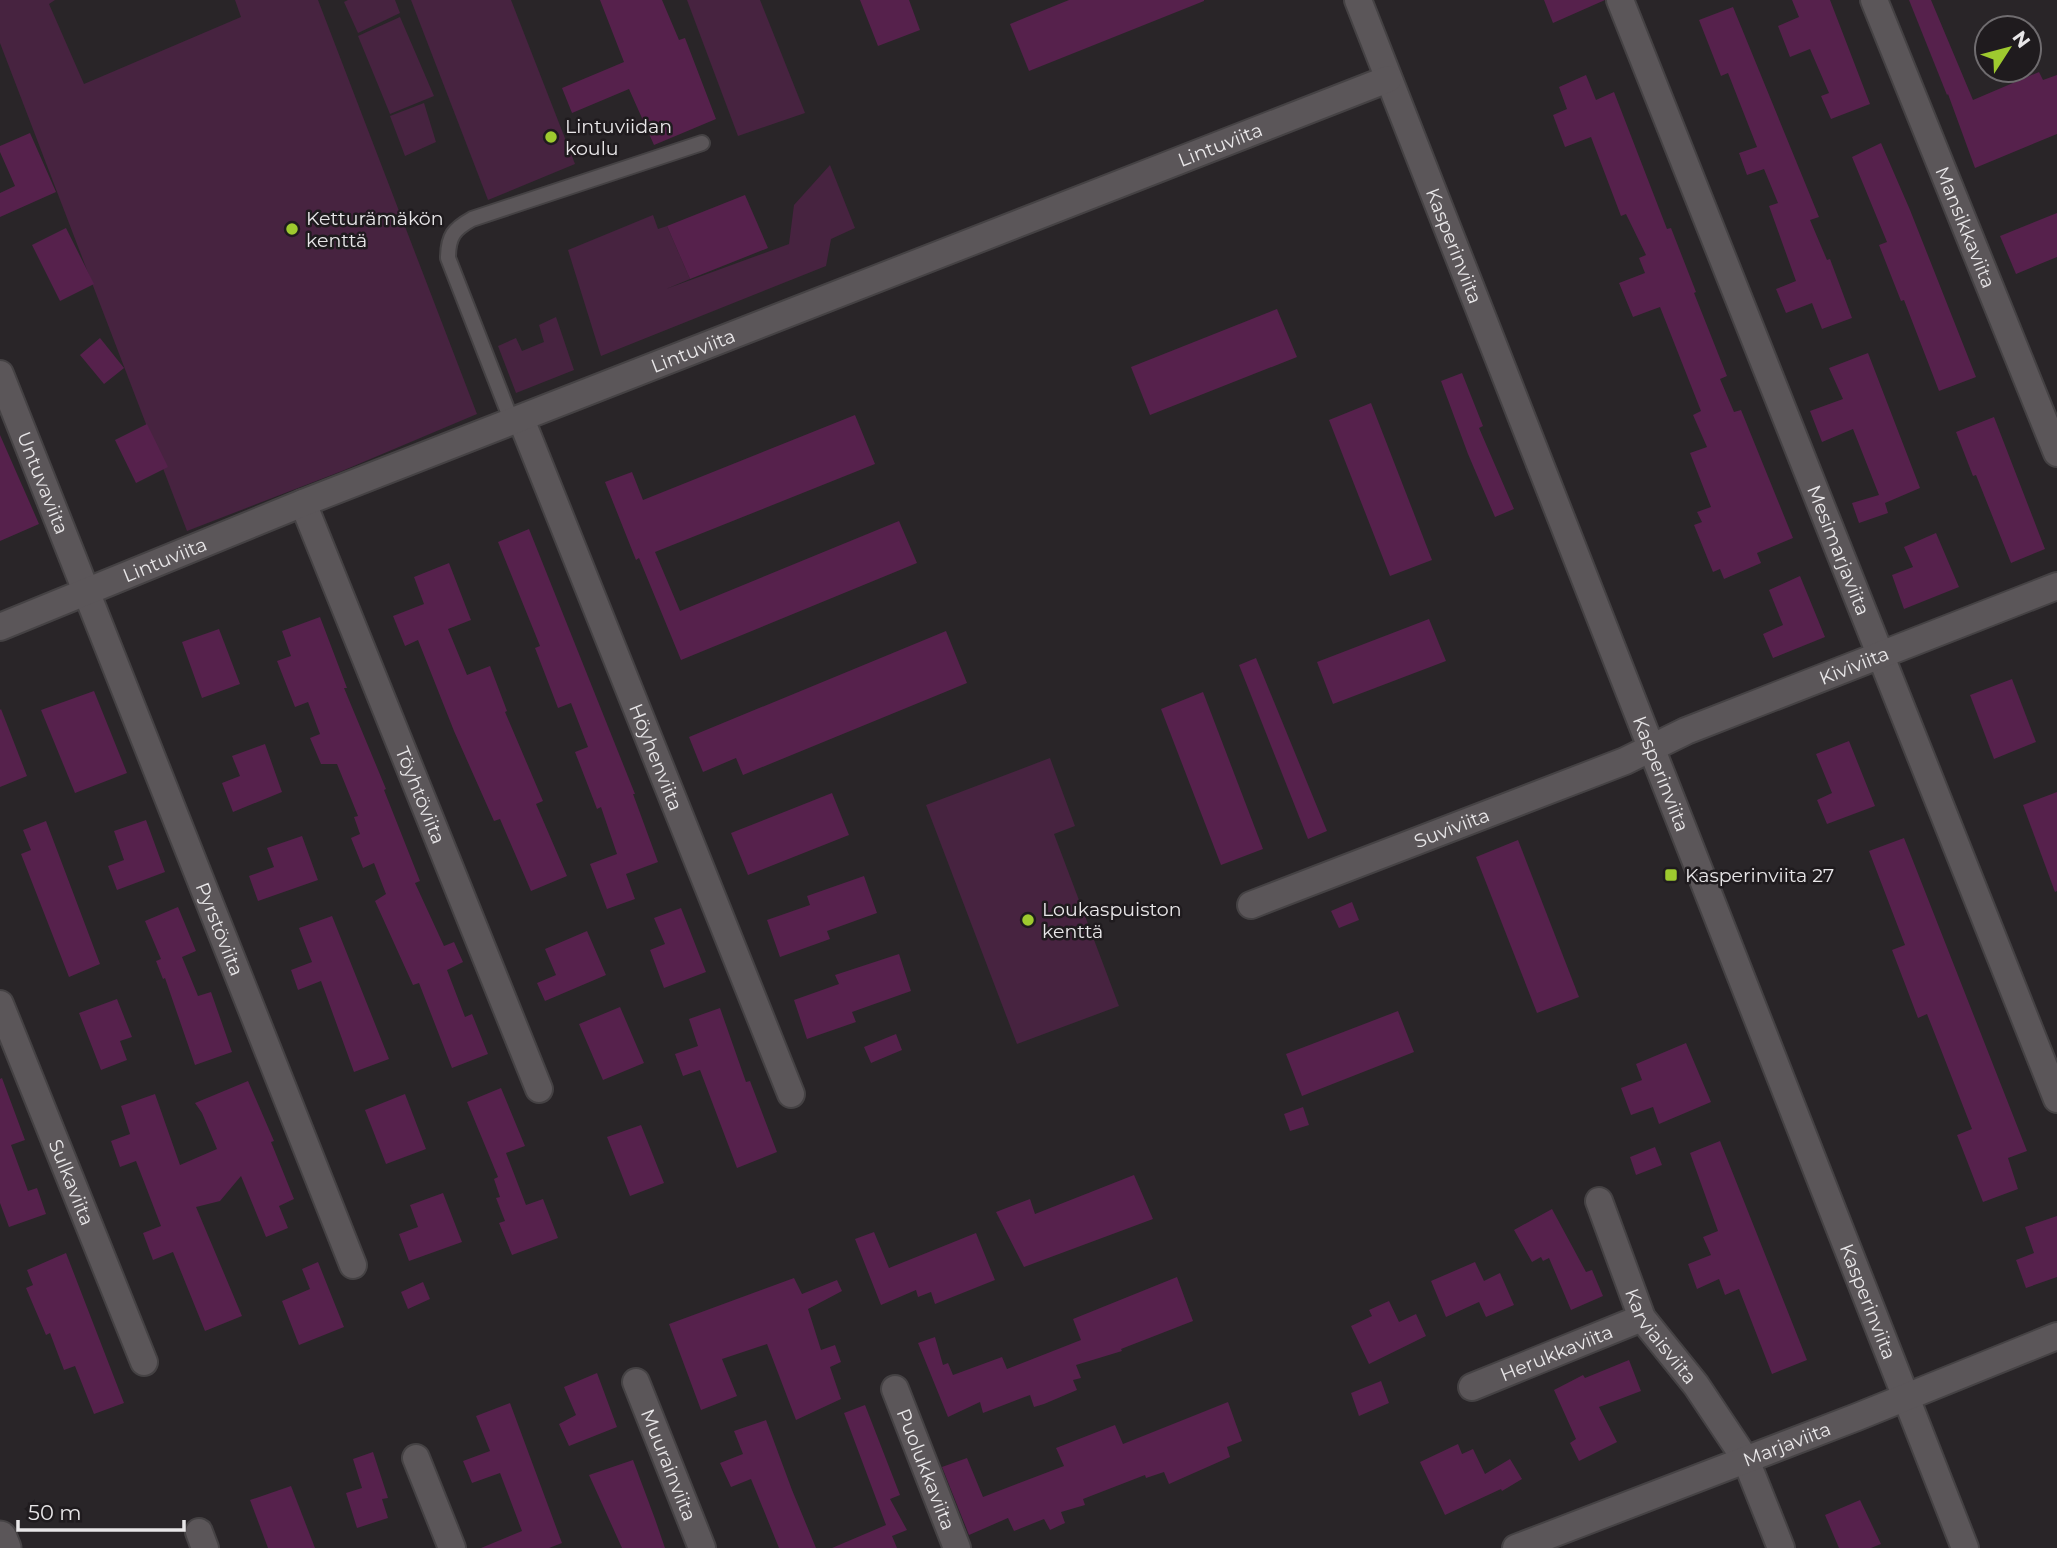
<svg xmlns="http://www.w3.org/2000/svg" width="2057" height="1548" font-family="Montserrat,sans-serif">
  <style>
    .green { fill: #472340 }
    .building { fill: #56214c }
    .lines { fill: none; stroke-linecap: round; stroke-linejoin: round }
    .service-casing { stroke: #454244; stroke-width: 18 }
    .minor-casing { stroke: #454244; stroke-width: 30 }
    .tertiary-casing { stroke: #454244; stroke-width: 37 }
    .service { stroke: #5b5659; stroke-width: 14 }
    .minor { stroke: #5b5659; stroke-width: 26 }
    .tertiary { stroke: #5b5659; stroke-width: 33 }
    .poi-dot { fill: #9eca2f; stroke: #1f1b1e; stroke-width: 2.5 }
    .labels { text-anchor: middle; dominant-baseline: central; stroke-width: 5; stroke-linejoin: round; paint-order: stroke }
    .poi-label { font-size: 19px; fill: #e8e6e8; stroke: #1f1b1e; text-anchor: start }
    .street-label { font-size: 19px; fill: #e8e6e8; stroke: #1f1b1e }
  </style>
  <rect width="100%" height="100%" fill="#292528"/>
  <!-- green -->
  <g class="green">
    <path d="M0,0H55L49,4L84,84L241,17L235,0H318L477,414L342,471L187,531L0,43Z"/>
    <path d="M348,0H395L400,13L358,33L344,2Z"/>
    <path d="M411,0H511L575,164L488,200Z"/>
    <path d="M687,0H760L805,113L738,136Z"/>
    <path d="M400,17L434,96L390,114L358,36Z"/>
    <path d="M424,103L436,142L405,156L390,116Z"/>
    <path d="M830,165L855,228L831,239L826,266L601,356L568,250L653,215L658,229L667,226L690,279L666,289L789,244L794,205Z"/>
    <path d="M556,317L574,370L516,393L498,346L516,338L522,351L544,342L539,325Z"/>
    <path d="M1050,758L1075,826L1054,834L1119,1006L1017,1044L926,805Z"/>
  </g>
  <!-- building -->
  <g class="building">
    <path d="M600,0H662L679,40L685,38L716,119L654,145L629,89L572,113L562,88L624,62Z"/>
    <path d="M860,0H909L920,30L878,46Z"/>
    <path d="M1069,0H1204V1L1029,71L1010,24Z"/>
    <path d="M1544,0H1605L1553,23Z"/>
    <path d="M1792,0H1830L1870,104L1831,119L1821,96L1829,93L1810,49L1790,57L1778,26L1799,17Z"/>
    <path d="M1909,0H1931L1973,100L2039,72L2043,80L2057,75V134L1975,168L1948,94L1947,95Z"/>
    <path d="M1733,7L1819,217L1810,220L1827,260L1830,259L1852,318L1822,329L1812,303L1786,313L1776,289L1796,281L1769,206L1778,203L1764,169L1747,175L1739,153L1757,147L1728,73L1721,76L1699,20Z"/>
    <path d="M1586,75L1596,100L1614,92L1667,229L1671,228L1696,292L1694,293L1727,376L1720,379L1734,412L1741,410L1793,538L1757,553L1761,563L1724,579L1720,569L1713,572L1694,525L1702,522L1697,512L1711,507L1690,453L1707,447L1693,415L1701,411L1660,307L1633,317L1619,283L1645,273L1639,258L1646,255L1626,214L1621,216L1591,137L1565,147L1553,115L1567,109L1559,87Z"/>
    <path d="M30,133L56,192L0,217V193L15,186L0,152V146Z"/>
    <path d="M1881,143L1910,210L1976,377L1939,391L1904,300L1901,301L1879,245L1887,242L1852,157Z"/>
    <path d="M745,195L768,248L690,279L667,226Z"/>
    <path d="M2057,213V257L2016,274L2000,236Z"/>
    <path d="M66,228L94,284L60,301L32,245Z"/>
    <path d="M1277,309L1297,357L1150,415L1131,367Z"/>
    <path d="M100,338L124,368L104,384L80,355Z"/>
    <path d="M1868,353L1920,488L1885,503L1888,513L1859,523L1852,503L1879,495L1853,429L1822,442L1810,411L1843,399L1829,368Z"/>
    <path d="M1462,373L1483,426L1479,428L1514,509L1495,517L1468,454L1441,381Z"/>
    <path d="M1371,403L1432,560L1390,576L1329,420Z"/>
    <path d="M855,415L875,464L655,552L680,611L899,521L917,563L681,660L639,558L636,560L605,482L632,472L643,500Z"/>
    <path d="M1994,417L2045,549L2011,563L1976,475L1973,476L1956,432Z"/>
    <path d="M147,424L168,467L136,483L115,440Z"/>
    <path d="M0,435L39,524L0,541Z"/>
    <path d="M529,529L635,794H633L658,862L626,874L635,899L607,909L590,864L617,854L601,807L597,809L575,752L588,747L571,703L558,708L535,648L540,646L498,542Z"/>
    <path d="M1936,533L1959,587L1904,609L1892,575L1913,567L1904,547Z"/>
    <path d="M449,563L471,620L448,629L467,675L490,666L507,711L505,712L543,801L536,804L567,876L531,891L500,819L494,821L454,731L418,640L405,646L393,616L424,604L414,577Z"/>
    <path d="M1800,576L1825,637L1773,658L1763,634L1783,625L1769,590Z"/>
    <path d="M320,617L347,688H344L386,789L384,790L420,881L415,883L444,946L454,942L463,962L447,970L465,1017L472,1014L488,1054L452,1068L419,983L413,985L375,901L386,894L374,863L363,868L351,838L360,834L354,817L358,816L337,764H321L310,738L320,734L308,702L295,707L277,661L291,656L282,631Z"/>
    <path d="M1429,619L1446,661L1333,704L1317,662Z"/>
    <path d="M219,629L240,684L202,698L182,642Z"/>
    <path d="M946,631L967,683L743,775L736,758L703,772L689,737Z"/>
    <path d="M1256,658L1327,831L1308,839L1239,665Z"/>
    <path d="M2012,679L2036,742L1994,759L1970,695Z"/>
    <path d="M94,691L127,773L75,793L41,710Z"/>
    <path d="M1203,692L1263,849L1221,865L1161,709Z"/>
    <path d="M1,709L27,776L0,787V710Z"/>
    <path d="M1849,741L1875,806L1827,824L1817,800L1832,793L1816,754Z"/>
    <path d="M265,744L282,792L233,812L222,783L240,776L232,756Z"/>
    <path d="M2057,792V891L2055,892L2023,805Z"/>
    <path d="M832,793L849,835L748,875L731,833Z"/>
    <path d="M146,820L165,872L117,890L108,866L124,860L114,831Z"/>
    <path d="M46,821L100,964L69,977L21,854L31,850L23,830Z"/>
    <path d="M302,836L318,880L258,901L249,876L274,867L267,848Z"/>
    <path d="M1904,838L2027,1151L2008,1158L2018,1189L1983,1202L1957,1135L1972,1129L1927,1014L1918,1018L1892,950L1905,945L1869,851Z"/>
    <path d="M1518,840L1579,997L1537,1013L1476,857Z"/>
    <path d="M864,876L877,913L827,931L830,939L780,957L767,920L810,905L807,896Z"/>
    <path d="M1352,902L1359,920L1339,928L1331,911Z"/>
    <path d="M178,907L196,951L182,957L198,996L211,992L232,1052L195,1065L165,978L163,979L156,961L161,959L145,921Z"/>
    <path d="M681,908L706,972L664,988L650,950L665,944L654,918Z"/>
    <path d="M332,916L389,1059L354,1072L321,981L298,990L291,970L312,962L299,928Z"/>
    <path d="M587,931L606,975L545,1001L537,983L556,975L545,949Z"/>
    <path d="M899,954L911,991L852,1012L856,1022L807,1039L794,1000L839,984L835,975Z"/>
    <path d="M117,999L132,1037L120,1041L127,1060L101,1070L79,1013Z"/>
    <path d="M620,1007L644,1063L603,1080L579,1024Z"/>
    <path d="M720,1008L746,1082L750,1081L777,1152L737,1168L700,1070L683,1076L675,1054L698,1046L689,1019Z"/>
    <path d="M1398,1011L1414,1052L1302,1096L1286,1054Z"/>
    <path d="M896,1034L902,1050L871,1063L864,1047Z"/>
    <path d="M1686,1043L1711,1102L1659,1124L1653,1107L1631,1115L1621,1088L1642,1080L1636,1064Z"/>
    <path d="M2,1078L25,1140L11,1145L28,1191L37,1188L46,1214L9,1227L0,1203V1079Z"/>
    <path d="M248,1081L274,1141L271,1142L294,1199L279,1206L288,1228L266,1237L241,1176L220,1201L196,1207L242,1316L205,1331L173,1252L153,1260L143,1233L161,1226L136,1161L120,1167L111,1141L130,1134L121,1106L155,1094L180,1165L217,1149L202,1113L195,1103Z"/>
    <path d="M501,1088L525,1146L506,1153L526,1205L543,1199L558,1238L512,1255L499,1223L505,1221L496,1198L500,1197L494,1179L498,1177L467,1102Z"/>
    <path d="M405,1094L426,1149L386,1164L365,1110Z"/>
    <path d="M1303,1107L1309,1125L1290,1131L1284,1114Z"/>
    <path d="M641,1125L664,1183L630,1196L607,1137Z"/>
    <path d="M1720,1141L1807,1360L1772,1374L1739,1289L1725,1295L1719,1279L1697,1289L1688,1264L1711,1255L1703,1237L1718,1231L1690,1153Z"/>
    <path d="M1655,1147L1662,1165L1636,1175L1630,1157Z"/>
    <path d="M1134,1175L1153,1219L1024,1267L996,1212L1030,1199L1035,1214Z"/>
    <path d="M443,1193L462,1242L409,1261L399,1234L418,1227L410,1205Z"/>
    <path d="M1552,1209L1586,1272L1592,1270L1603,1296L1571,1310L1549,1258L1543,1261L1541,1257L1532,1262L1514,1230Z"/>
    <path d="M2057,1216V1277L2026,1288L2016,1260L2034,1253L2025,1227Z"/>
    <path d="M874,1232L889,1268L976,1233L995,1280L935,1304L931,1292L918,1297L916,1290L881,1305L855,1239Z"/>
    <path d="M66,1253L124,1403L94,1414L75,1366L64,1370L50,1333L46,1335L26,1288L33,1285L27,1270Z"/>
    <path d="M318,1262L344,1327L299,1345L282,1301L310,1289L302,1269Z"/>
    <path d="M1475,1262L1484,1281L1500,1273L1514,1305L1486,1317L1479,1302L1446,1317L1431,1281Z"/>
    <path d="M1177,1277L1193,1321L1121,1349L1122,1351L1076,1365L1081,1378L1073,1380L1077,1390L1044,1404L1034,1407L1030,1395L983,1413L980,1402L948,1417L918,1343L935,1337L943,1365L948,1363L953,1375L1002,1357L1007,1369L1081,1340L1073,1319Z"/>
    <path d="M794,1278L802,1294L837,1280L842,1291L808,1309L821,1350L835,1345L841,1362L830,1367L841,1399L796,1420L767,1344L722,1359L737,1396L701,1410L669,1324Z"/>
    <path d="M423,1282L430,1299L408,1309L401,1292Z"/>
    <path d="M1389,1301L1399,1322L1416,1314L1426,1336L1369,1364L1351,1326L1372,1316L1369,1310Z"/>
    <path d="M1629,1360L1641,1391L1599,1407L1617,1442L1579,1461L1570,1443L1576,1439L1554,1390L1583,1375L1585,1378Z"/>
    <path d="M597,1373L617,1427L569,1446L559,1424L576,1415L564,1387Z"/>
    <path d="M1381,1381L1389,1403L1359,1416L1351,1393Z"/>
    <path d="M1228,1402L1242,1441L1227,1447L1230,1457L1169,1484L1164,1472L1146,1478L1145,1475L1083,1499L1085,1505L1061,1512L1065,1523L1050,1530L1044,1519L1014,1531L1008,1518L969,1535L942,1467L967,1458L983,1497L1064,1466L1056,1448L1115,1425L1123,1444Z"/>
    <path d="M510,1403L562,1543L549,1548H481L522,1531L500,1473L472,1483L463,1461L490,1451L476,1416Z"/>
    <path d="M865,1405L900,1495L890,1499L907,1530L892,1536L897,1548H832L886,1525L844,1413Z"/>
    <path d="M766,1420L792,1490L816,1548H779L751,1479L731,1487L720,1463L743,1454L734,1431Z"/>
    <path d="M1458,1444L1462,1454L1473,1449L1485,1474L1510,1459L1522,1479L1502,1491L1501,1489L1445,1515L1420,1462Z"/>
    <path d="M373,1452L388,1498L382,1499L388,1518L357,1528L346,1493L362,1488L353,1459Z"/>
    <path d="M633,1460L655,1519L665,1548H622L589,1475Z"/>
    <path d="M291,1486L315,1548H268L250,1500Z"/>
    <path d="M1860,1500L1881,1544L1871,1548H1839L1825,1515Z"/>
  </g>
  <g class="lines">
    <!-- service casing -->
    <g class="service-casing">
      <path id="service" d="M512,422L448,258C448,236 454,229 472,219L702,143"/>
    </g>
    <!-- minor casing -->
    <g class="minor-casing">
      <g id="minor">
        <path id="s1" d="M1358,0L1965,1548"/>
        <path id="s2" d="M1620,0L2057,1099"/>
        <path id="s3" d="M1874,0L2057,453"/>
        <path id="s4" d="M0,374L353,1265"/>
        <path id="s5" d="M521,419L791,1094"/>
        <path id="s6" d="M303,503L539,1089"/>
        <path id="s7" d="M0,627L303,503L1388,79"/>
        <path id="s8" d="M1251,905L1625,761L1686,731L2057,586"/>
        <path id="s9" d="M0,1004L144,1362"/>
        <path id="s10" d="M1599,1201L1642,1318L1696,1385L1746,1460L1781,1548"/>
        <path id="s11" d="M636,1382L702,1548"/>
        <path id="s12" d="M1472,1387L1642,1318"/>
        <path id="s13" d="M895,1389L957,1548"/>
        <path d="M416,1458L452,1548"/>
        <path d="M199,1532L205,1548"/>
        <path id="s14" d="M1516,1548L1857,1417L2057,1336"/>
      </g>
    </g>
    <!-- tertiary casing -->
    <g class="tertiary-casing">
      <path id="tertiary" d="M0,1538L4,1548"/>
    </g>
    <!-- service -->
    <use href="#service" class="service"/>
    <!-- minor -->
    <use href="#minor" class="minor"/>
    <!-- tertiary -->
    <use href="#tertiary" class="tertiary"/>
  </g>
  <!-- markers -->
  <g class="poi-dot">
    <circle cx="551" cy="137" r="7"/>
    <circle cx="292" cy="229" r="7"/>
    <rect x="1664" y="868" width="14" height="14" rx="3.5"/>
    <circle cx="1028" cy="920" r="7"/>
  </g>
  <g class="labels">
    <!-- poi labels -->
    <g class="poi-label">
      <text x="565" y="126">Lintuviidan<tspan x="565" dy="22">koulu</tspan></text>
      <text x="306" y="218">Ketturämäkön<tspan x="306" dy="22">kenttä</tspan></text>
      <text x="1685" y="875">Kasperinviita 27</text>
      <text x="1042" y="909">Loukaspuiston<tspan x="1042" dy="22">kenttä</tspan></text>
    </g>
    <!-- street labels -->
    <g class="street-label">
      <text stroke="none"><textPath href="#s7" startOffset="1312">Lintuviita</textPath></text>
      <text stroke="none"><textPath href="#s3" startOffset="245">Mansikkaviita</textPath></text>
      <text stroke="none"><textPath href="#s1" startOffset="264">Kasperinviita</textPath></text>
      <text stroke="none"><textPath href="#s7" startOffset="746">Lintuviita</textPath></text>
      <text stroke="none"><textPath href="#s4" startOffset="117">Untuvaviita</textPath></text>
      <text stroke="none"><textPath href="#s2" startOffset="592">Mesimarjaviita</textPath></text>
      <text stroke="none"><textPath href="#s7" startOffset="178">Lintuviita</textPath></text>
      <text stroke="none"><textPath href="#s8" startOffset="649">Kiviviita</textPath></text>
      <text stroke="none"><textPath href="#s5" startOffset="364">Höyhenviita</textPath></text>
      <text stroke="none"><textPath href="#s1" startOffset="831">Kasperinviita</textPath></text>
      <text stroke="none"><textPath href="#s6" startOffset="315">Töyhtöviita</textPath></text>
      <text stroke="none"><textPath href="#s8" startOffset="215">Suviviita</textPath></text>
      <text stroke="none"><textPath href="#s4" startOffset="597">Pyrstöviita</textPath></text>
      <text stroke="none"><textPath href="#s9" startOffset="192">Sulkaviita</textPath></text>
      <text stroke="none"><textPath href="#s1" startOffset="1398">Kasperinviita</textPath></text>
      <text stroke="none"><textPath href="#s10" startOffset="150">Karviaisviita</textPath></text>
      <text stroke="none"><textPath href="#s12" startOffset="91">Herukkaviita</textPath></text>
      <text stroke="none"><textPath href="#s14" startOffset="290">Marjaviita</textPath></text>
      <text stroke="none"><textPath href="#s11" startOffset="89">Muurainviita</textPath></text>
      <text stroke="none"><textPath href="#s13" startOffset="86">Puolukkaviita</textPath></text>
    </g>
  </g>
  <!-- north arrow -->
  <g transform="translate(2008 49) rotate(54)"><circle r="33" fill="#1f1b1e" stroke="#6f6c6f" stroke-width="2"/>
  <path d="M0-5L12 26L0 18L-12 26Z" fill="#9eca2f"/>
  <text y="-10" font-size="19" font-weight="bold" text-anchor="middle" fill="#e8e6e8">N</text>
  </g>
  <!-- scale -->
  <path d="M18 1520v10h166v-10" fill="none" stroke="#e8e6e8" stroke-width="3.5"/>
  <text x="28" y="1520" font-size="21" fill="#e8e6e8" stroke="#1f1b1e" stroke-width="5" paint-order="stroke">50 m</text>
</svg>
